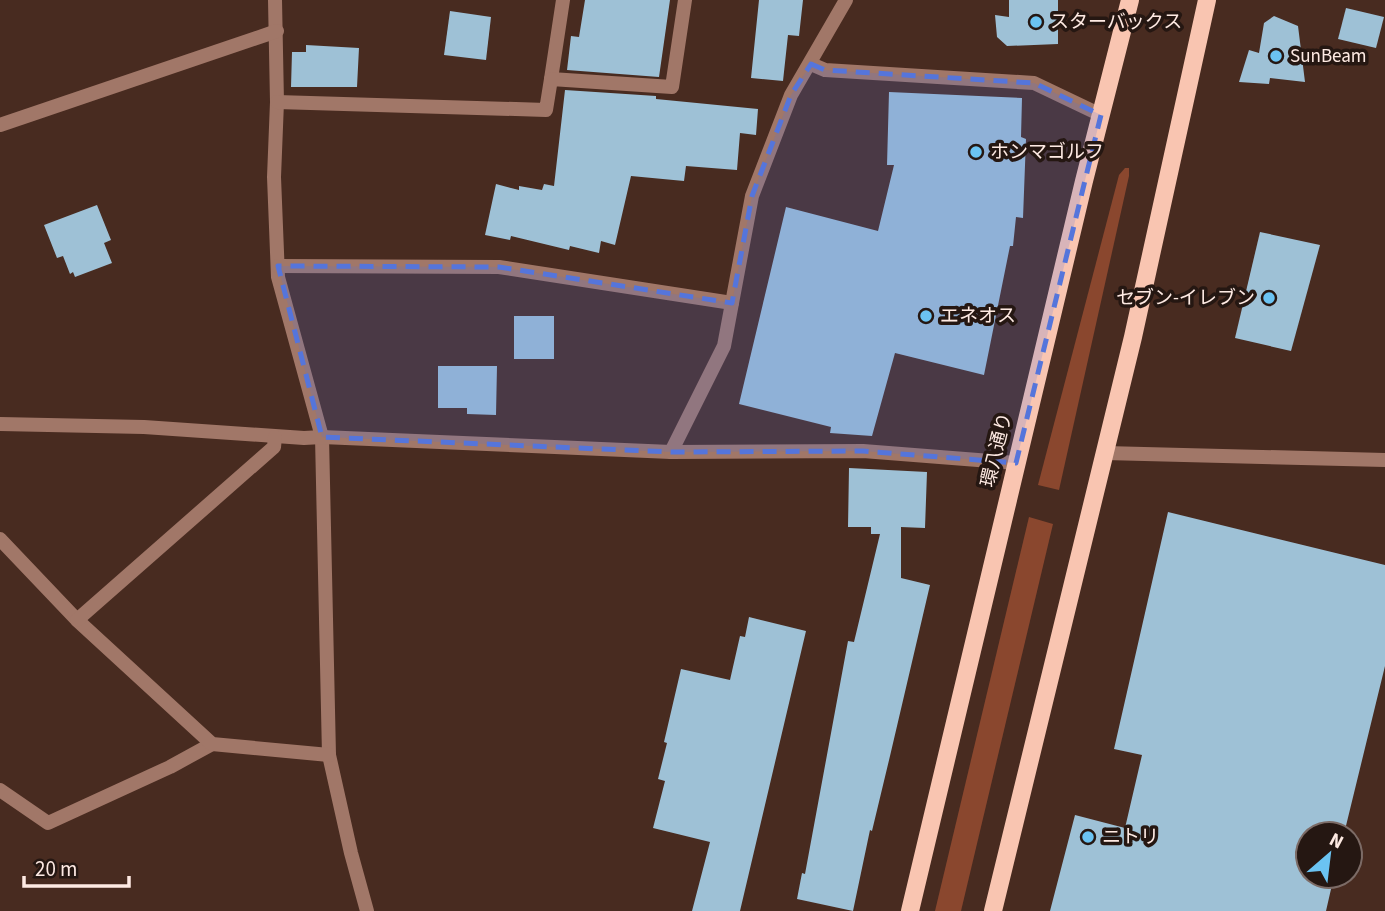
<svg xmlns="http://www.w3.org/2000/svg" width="1385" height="911" font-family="'Source Sans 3','Noto Sans JP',sans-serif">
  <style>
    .green { fill: #8a472e }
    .building { fill: #9ec1d6 }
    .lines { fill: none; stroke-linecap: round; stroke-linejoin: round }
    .service { stroke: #a17768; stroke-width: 14 }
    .minor { stroke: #a17768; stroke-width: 14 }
    .primary { stroke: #f9c5b1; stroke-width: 18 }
    .marked { fill: #5575db; fill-opacity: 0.2; stroke: #5575db; stroke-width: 5; stroke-dasharray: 14 9; stroke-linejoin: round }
    .poi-dot { fill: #6bc3f2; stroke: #251712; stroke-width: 2.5 }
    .labels { text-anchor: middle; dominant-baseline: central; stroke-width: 7; stroke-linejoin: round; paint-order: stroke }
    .poi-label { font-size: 19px; fill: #feeae3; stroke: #251712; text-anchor: start }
    .street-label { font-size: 19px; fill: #feeae3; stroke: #251712 }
  </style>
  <rect width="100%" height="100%" fill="#482b20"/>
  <!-- green -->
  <g class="green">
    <path d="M1125,168H1129V176L1059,490L1038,485L1119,175Z"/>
    <path d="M1029,517L1053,524L961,911H935Z"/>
  </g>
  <!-- building -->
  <g class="building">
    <path d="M585,0H670L659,77L567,70L571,36L579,37Z"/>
    <path d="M759,0H803L799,36L788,35L783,81L751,78Z"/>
    <path d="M1009,0H1058V44L1007,46L997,37L995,15L1009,17Z"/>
    <path d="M1346,8L1384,17L1376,48L1338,39Z"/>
    <path d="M450,11L491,17L486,60L444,55Z"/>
    <path d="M1274,16L1298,26L1305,82L1270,78L1269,84L1239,82L1249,50L1259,53L1264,23Z"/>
    <path d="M306,45L359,48L357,87H291L292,52H306Z"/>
    <path d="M565,90L656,96V99L758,109L756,135L740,133L737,170L686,166L684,181L631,176L615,245L601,241L599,253L570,246L569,250L511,236L510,240L485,235L496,184L519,190V186L542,190L544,184L554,186Z"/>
    <path d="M889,92L1022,98L1021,137L1026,139L1023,218L1016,217L1013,246H1010L984,375L895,353L872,436L830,433L831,427L739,404L786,207L878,231L894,165H887Z"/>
    <path d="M97,205L111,240L104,243L112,263L75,277L73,272L70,274L63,256L57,258L44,225Z"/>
    <path d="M1260,232L1320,245L1291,351L1235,338Z"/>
    <rect x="514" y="316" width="40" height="43"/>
    <path d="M438,366H497L496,415L467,414V408H438Z"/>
    <path d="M849,468L927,472L925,528L901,527V578L930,585L890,756L872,831L870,830L853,911L797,899L802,873L805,874L848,641L854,642L880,534H871V527H848Z"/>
    <path d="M1168,512L1385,565V666L1344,834H1308V876H1334L1326,911H1050L1075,815L1125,828L1142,755L1114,749Z"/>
    <path d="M749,617L806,631L740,911H692L710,842L653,828L665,781L658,779L667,743L664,742L681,669L730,680L740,636L745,637Z"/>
  </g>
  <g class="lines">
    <!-- service -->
    <path class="service" d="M0,790L48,823L170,767L212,744"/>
    <!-- minor -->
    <g class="minor">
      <path d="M275,0L277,102L274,177L278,277L322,437L329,755L351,853L367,911"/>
      <path d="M811,64L825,70L1034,83L1101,115"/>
      <path d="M551,79L563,0"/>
      <path d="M277,102L546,110L551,79L672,87L685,0"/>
      <path d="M0,125L277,31"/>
      <path d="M278,266L499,267L732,303"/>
      <path d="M0,424L144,427L304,438L322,437L671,452L863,451L1016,463"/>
      <path d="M671,452L724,346L752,196L791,95L846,0"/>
      <path d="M1105,453L1385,460"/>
      <path d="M0,539L77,620L212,744L329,755"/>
      <path d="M77,620L274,447L275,437"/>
    </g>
    <!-- primary -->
    <g class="primary">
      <path d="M910,911L1084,181L1130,0"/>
      <path d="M993,911L1133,337L1207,0"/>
    </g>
  </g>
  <!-- marked area -->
  <path class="marked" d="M811,64L825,70L1034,83L1101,115L1016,463L863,451L671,452L322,437L278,266L499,267L732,303L752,196L791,95Z"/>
  <!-- markers -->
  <g class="poi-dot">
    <circle cx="1036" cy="22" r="7"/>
    <circle cx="1276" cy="56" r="7"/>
    <circle cx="976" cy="152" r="7"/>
    <circle cx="1269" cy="298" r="7"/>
    <circle cx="926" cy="316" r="7"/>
    <circle cx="1088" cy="837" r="7"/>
  </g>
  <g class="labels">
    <!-- poi labels -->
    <g class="poi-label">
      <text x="1050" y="22">スターバックス</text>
      <text x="1290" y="56">SunBeam</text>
      <text x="990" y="152">ホンマゴルフ</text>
      <text x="1255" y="298" text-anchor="end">セブン-イレブン</text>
      <text x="940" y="316">エネオス</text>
      <text x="1102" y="837">ニトリ</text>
    </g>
    <!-- street labels -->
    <g class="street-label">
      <text transform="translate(997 450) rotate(-76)">環八通り</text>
    </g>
  </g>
  <!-- north arrow -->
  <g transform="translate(1329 855) rotate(28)"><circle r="33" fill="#251712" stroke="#7c6b66" stroke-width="2"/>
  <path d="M0-5L12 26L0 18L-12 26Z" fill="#6bc3f2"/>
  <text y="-10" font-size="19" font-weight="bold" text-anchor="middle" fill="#feeae3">N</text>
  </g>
  <!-- scale -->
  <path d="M24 876v10h105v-10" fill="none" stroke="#feeae3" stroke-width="3.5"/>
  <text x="35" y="876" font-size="21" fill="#feeae3" stroke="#251712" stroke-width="5" paint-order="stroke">20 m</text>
</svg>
